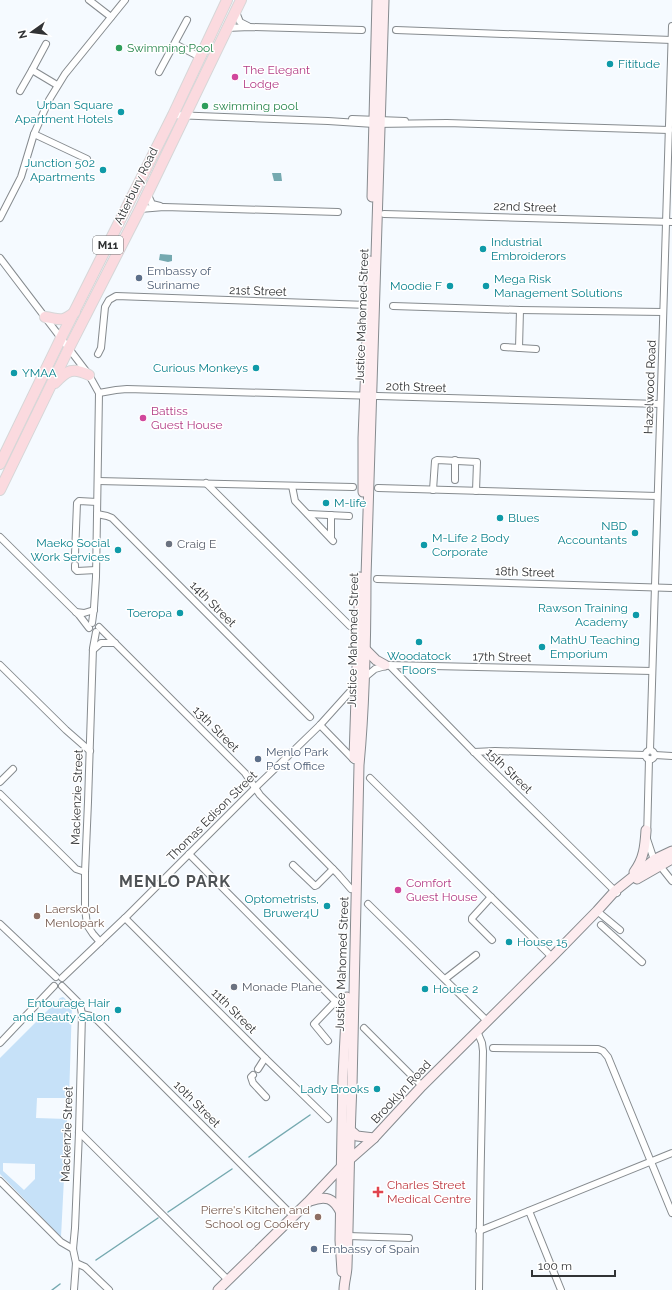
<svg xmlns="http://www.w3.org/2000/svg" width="672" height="1290" font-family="Raleway,sans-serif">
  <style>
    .green { fill: #c6e1f8; fill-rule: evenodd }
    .water { fill: #75a9b0 }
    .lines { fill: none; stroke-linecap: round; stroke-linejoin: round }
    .stream { stroke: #75a9b0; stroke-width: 1.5 }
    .street-tunnel { stroke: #ced2d7; stroke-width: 6; stroke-dasharray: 6 3; stroke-linecap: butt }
    .street-casing { stroke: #868b8f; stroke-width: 8 }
    .secondary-casing { stroke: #868b8f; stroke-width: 11 }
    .primary-casing { stroke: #d6d6d7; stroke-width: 12 }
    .street { stroke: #fff; stroke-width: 6 }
    .secondary { stroke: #fdecef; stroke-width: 9 }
    .primary { stroke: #fbdadf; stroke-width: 10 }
    .leisure-dot { fill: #2e9e5b; stroke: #fff; stroke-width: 1.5 }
    .culture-dot { fill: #0f9aa8; stroke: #fff; stroke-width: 1.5 }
    .hotel-dot { fill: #d1479c; stroke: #fff; stroke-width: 1.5 }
    .service-dot { fill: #5c6f8a; stroke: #fff; stroke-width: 1.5 }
    .worship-dot { fill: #6b7280; stroke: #fff; stroke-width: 1.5 }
    .education-dot { fill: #8d6e63; stroke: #fff; stroke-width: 1.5 }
    .health-dot { fill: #e0444e; stroke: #fff; stroke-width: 1.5 }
    .labels { text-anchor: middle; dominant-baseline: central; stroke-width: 3; stroke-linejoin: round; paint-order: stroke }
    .shield { fill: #fff; stroke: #6f7072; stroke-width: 1 }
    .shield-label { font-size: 11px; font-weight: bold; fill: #313335 }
    .leisure-label { font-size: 12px; fill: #27864d; stroke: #fff; text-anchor: start }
    .culture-label { font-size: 12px; fill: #0d838f; stroke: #fff; text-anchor: end }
    .hotel-label { font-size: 12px; fill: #b23c85; stroke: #fff; text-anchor: start }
    .street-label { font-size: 12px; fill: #313335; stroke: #fff }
    .service-label { font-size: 12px; fill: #4e5e75; stroke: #fff; text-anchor: start }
    .worship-label { font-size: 12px; fill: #5b616d; stroke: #fff; text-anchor: start }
    .education-label { font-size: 12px; fill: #785e54; stroke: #fff; text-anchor: start }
    .health-label { font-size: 12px; fill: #be3a42; stroke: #fff; text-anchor: start }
    .district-label { font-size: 16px; font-weight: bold; letter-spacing: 1px; fill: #4f5356; stroke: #fff }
  </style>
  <rect width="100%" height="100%" fill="#f5faff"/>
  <!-- green -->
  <path class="green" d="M63,997L72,1005L69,1098H37L36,1118L67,1119L61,1237L0,1174V1058L60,998ZM3,1163L35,1164V1179L24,1190L3,1171Z"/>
  <!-- water -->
  <g class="water">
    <path d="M272,173H281L282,181H274Z"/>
    <path d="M160,254L172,255V261L168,262L159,260Z"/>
  </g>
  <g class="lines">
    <!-- stream -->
    <g class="stream">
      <path d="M249,1157L310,1115"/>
      <path d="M168,1212L232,1169"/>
      <path d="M96,1260L158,1218"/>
      <path d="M52,1290L60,1284"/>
    </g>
    <!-- street-tunnel -->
    <path class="street-tunnel" d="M75,565V554"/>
    <!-- street casing -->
    <g class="street-casing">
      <g id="street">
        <path d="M89,0L111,17"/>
        <path d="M236,12L240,22L248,26"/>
        <path d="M227,28L250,27L362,30"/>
        <path d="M396,30L672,40"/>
        <path d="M175,44L200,57"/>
        <path d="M32,70L57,85"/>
        <path d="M159,72L187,20"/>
        <path d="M20,91L32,70L46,44"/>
        <path d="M173,115L328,121L374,124L447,123L669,130"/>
        <path d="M352,119L405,121"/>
        <path d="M34,134L87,159"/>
        <path d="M147,193L152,204L160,206"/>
        <path d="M140,209L164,207L338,212"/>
        <path d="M384,214L672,222"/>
        <path d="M0,218L21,177L34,134L49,100L65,74L125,0"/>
        <path d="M0,258L89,375L99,393L96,577L94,608L92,623"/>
        <path d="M393,306L520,310L663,312"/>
        <path d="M504,347L536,349"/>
        <path d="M519,348L520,310"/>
        <path d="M98,354L101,348L105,307L109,300L116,296L368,305"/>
        <path d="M99,393L116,390L127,389L660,404"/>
        <path d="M455,480V460"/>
        <path d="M98,481L353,487"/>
        <path d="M206,483L350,626"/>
        <path d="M292,486L295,501L333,541"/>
        <path d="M378,488L657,496"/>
        <path d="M433,490L435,461L437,460L477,462L476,491"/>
        <path d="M97,514L107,516L112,518L310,717"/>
        <path d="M308,514L349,516"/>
        <path d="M0,537L79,615L89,628"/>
        <path d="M331,538V515"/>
        <path d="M75,554L77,503L79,501L97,502"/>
        <path d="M75,565V569L77,571L96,570"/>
        <path d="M377,579L672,588"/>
        <path d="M76,612L84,613L94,610"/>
        <path d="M99,627L245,773L260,795L338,874L351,889"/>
        <path d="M96,632L93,648L88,802L85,872V908L87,925L93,934L100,942"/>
        <path d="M93,650L101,643H115"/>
        <path d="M0,665L66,730L90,751"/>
        <path d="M389,665L474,752L617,893"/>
        <path d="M363,679L375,669L389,665L652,671"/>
        <path d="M320,725L354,760"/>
        <path d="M650,750L672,26"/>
        <circle cx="650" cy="755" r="4.5"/>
        <path d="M474,752L495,751L645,755"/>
        <path d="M655,755L672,756"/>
        <path d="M649,759L647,839L653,857L672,881"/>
        <path d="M370,778L552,957"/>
        <path d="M0,782L13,769"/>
        <path d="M0,794L69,862L76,869L85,872"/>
        <path d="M189,854L339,1005"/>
        <path d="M293,865L315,886L317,885L333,869"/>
        <path d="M491,897L472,918V920L492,940"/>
        <path d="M368,904L487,1021"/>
        <path d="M597,911L620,930"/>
        <path d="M125,918L265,1058L328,1119"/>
        <path d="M0,924L56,977"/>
        <path d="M601,925L642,962"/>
        <path d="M62,978L125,918L255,788L320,725L356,685"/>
        <path d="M445,979L476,955"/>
        <path d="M62,986L80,1004L82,1014L79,1132L75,1228L73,1249L76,1263L74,1290"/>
        <path d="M82,1014L91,1016L97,1020L293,1216"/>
        <path d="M364,1028L422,1086"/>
        <path d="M477,1031L482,1043L483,1051C481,1131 480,1210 479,1290"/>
        <path d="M328,1041L314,1024L336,1001"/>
        <path d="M0,1043L54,986"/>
        <path d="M493,1048L598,1049L603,1051L608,1057L672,1213"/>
        <path d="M258,1069L265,1058"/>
        <path d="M253,1075L251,1077L253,1083L266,1097"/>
        <path d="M79,1132L228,1280"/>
        <path d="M0,1181L61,1242L73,1249"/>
        <path d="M529,1211L561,1290"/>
        <path d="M479,1231L672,1153"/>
        <path d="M348,1236L409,1238"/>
        <path d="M76,1263L85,1267L109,1290"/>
      </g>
    </g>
    <!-- secondary casing -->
    <g class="secondary-casing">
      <g id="secondary">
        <path d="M372,197L377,0"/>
        <path d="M363,492V438L370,261"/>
        <path d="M366,650L376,660L385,665"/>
        <path d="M354,758L360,577"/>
        <path d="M634,872C644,859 645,846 646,830"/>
        <path d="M637,879L672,859"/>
        <path d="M349,1129L357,1136L374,1138"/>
        <path d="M310,1201C326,1195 334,1198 341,1213"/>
        <path d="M342,1272L340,1240L342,1130L343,1077L347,997"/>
        <path d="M218,1290L308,1202L341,1167L374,1138L422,1086L552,957L597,911L615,891L655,859L672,851"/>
        <path d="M344,1290C344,1282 347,1274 347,1266C349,1206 349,1146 352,1086L359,765C365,703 366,640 366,577L384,0"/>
      </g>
    </g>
    <!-- primary casing -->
    <g class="primary-casing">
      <g id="primary">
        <path d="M45,317C60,319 61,323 75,312"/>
        <path d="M55,383C67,370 73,367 89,375"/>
        <path d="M0,464L61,338L173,115L227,0"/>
        <path d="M0,490L69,348L140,209L241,0"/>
      </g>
    </g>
    <!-- street -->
    <use href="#street" class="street"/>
    <!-- secondary -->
    <use href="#secondary" class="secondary"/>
    <!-- primary -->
    <use href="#primary" class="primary"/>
  </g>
  <!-- markers -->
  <g class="leisure-dot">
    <circle cx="119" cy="48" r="4"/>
    <circle cx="205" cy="106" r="4"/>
  </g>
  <g class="culture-dot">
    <circle cx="610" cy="64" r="4"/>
    <circle cx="121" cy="112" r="4"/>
    <circle cx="103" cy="170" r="4"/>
    <circle cx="483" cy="249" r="4"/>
    <circle cx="450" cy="286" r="4"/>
    <circle cx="486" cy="286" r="4"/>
    <circle cx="256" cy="368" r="4"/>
    <circle cx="14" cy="373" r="4"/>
    <circle cx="326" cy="503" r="4"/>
    <circle cx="500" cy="518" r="4"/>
    <circle cx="635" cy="533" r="4"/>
    <circle cx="424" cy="545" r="4"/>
    <circle cx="118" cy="550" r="4"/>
    <circle cx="180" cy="613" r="4"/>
    <circle cx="636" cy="615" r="4"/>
    <circle cx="419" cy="642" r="4"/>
    <circle cx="542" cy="647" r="4"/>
    <circle cx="327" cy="906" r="4"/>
    <circle cx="509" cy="942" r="4"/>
    <circle cx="425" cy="989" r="4"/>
    <circle cx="118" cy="1010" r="4"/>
    <circle cx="377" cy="1089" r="4"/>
  </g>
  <g class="hotel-dot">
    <circle cx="235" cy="77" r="4"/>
    <circle cx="143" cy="418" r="4"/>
    <circle cx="398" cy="890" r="4"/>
  </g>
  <g class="service-dot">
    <circle cx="139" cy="278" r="4"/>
    <circle cx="258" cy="759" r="4"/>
    <circle cx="314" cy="1249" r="4"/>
  </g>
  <g class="worship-dot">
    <circle cx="169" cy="544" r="4"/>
    <circle cx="234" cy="987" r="4"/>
  </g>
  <g class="education-dot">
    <circle cx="37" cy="916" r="4"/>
    <circle cx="318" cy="1217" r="4"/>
  </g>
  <path class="health-dot" d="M376 1186h4v4h4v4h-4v4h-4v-4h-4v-4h4z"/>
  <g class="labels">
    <!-- shield labels -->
    <rect class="shield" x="93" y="236" width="30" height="18" rx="3"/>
    <g class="shield-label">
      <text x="108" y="245">M11</text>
    </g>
    <!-- leisure labels -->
    <g class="leisure-label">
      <text x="127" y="48">Swimming Pool</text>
      <text x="213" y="106">swimming pool</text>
    </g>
    <!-- culture labels -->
    <g class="culture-label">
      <text x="618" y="64" text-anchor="start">Fititude</text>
      <text x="113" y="105">Urban Square<tspan x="113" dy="14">Apartment Hotels</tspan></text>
      <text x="95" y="163">Junction 502<tspan x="95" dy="14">Apartments</tspan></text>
      <text x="491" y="242" text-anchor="start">Industrial<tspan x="491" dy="14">Embroiderors</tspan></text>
      <text x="494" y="279" text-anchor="start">Mega Risk<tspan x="494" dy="14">Management Solutions</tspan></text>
      <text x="442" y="286">Moodie F</text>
      <text x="248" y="368">Curious Monkeys</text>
      <text x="22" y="373" text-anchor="start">YMAA</text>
      <text x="334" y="503" text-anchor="start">M-life</text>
      <text x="508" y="518" text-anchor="start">Blues</text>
      <text x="627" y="526">NBD<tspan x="627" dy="14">Accountants</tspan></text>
      <text x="432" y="538" text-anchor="start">M-Life 2 Body<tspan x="432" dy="14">Corporate</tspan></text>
      <text x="110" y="543">Maeko Social<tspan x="110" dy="14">Work Services</tspan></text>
      <text x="628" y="608">Rawson Training<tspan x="628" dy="14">Academy</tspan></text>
      <text x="172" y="613">Toeropa</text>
      <text x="550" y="640" text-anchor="start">MathU Teaching<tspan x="550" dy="14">Emporium</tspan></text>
      <text x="419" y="656" text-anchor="middle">Woodatock<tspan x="419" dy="14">Floors</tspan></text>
      <text x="319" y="899">Optometrists,<tspan x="319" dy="14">Bruwer4U</tspan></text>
      <text x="517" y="942" text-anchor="start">House 15</text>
      <text x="433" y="989" text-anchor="start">House 2</text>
      <text x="110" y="1003">Entourage Hair<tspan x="110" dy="14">and Beauty Salon</tspan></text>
      <text x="369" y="1089">Lady Brooks</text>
    </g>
    <!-- hotel labels -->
    <g class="hotel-label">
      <text x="243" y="70">The Elegant<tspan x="243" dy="14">Lodge</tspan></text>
      <text x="151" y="411">Battiss<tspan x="151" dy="14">Guest House</tspan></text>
      <text x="406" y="883">Comfort<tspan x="406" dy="14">Guest House</tspan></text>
    </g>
    <!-- street labels -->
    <g class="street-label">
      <text transform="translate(136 186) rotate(-64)">Atterbury Road</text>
      <text transform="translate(525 207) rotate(2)">22nd Street</text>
      <text transform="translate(258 291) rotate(2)">21st Street</text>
      <text transform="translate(362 316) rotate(-88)">Justice Mahomed Street</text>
      <text transform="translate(416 387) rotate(2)">20th Street</text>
      <text transform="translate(650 387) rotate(-88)">Hazelwood Road</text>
      <text transform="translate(525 572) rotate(2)">18th Street</text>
      <text transform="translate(213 604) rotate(45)">14th Street</text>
      <text transform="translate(353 640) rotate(-89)">Justice Mahomed Street</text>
      <text transform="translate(502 657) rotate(1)">17th Street</text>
      <text transform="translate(216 729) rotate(45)">13th Street</text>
      <text transform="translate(509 771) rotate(44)">15th Street</text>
      <text transform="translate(77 797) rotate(-88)">Mackenzie Street</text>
      <text transform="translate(212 816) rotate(-45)">Thomas Edison Street</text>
      <text transform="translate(342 964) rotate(-88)">Justice Mahomed Street</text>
      <text transform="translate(234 1011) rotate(45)">11th Street</text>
      <text transform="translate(401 1092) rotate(-47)">Brooklyn Road</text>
      <text transform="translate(197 1104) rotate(45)">10th Street</text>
      <text transform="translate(67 1134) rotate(-88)">Mackenzie Street</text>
    </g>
    <!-- service labels -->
    <g class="service-label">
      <text x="147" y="271">Embassy of<tspan x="147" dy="14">Suriname</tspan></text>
      <text x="266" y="752">Menlo Park<tspan x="266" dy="14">Post Office</tspan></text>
      <text x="322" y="1249">Embassy of Spain</text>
    </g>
    <!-- worship labels -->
    <g class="worship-label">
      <text x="177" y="544">Craig E</text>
      <text x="242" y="987">Monade Plane</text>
    </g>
    <!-- education labels -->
    <g class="education-label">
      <text x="45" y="909">Laerskool<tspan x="45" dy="14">Menlopark</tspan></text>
      <text x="310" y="1210" text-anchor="end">Pierre's Kitchen and<tspan x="310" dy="14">School og Cookery</tspan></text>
    </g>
    <!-- health labels -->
    <g class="health-label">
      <text x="387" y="1185">Charles Street<tspan x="387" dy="14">Medical Centre</tspan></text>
    </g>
    <!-- district labels -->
    <g class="district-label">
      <text x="175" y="881">MENLO PARK</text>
    </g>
  </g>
  <!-- north arrow -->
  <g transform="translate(32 32) rotate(256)" stroke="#ffffff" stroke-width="3" paint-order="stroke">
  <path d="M0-3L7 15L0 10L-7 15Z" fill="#313335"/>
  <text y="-6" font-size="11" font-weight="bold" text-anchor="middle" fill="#313335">N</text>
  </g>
  <!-- scale -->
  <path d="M532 1270v6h83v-6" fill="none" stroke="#313335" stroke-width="2"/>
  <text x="538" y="1270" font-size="12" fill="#313335" stroke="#ffffff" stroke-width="3" paint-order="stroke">100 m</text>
</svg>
